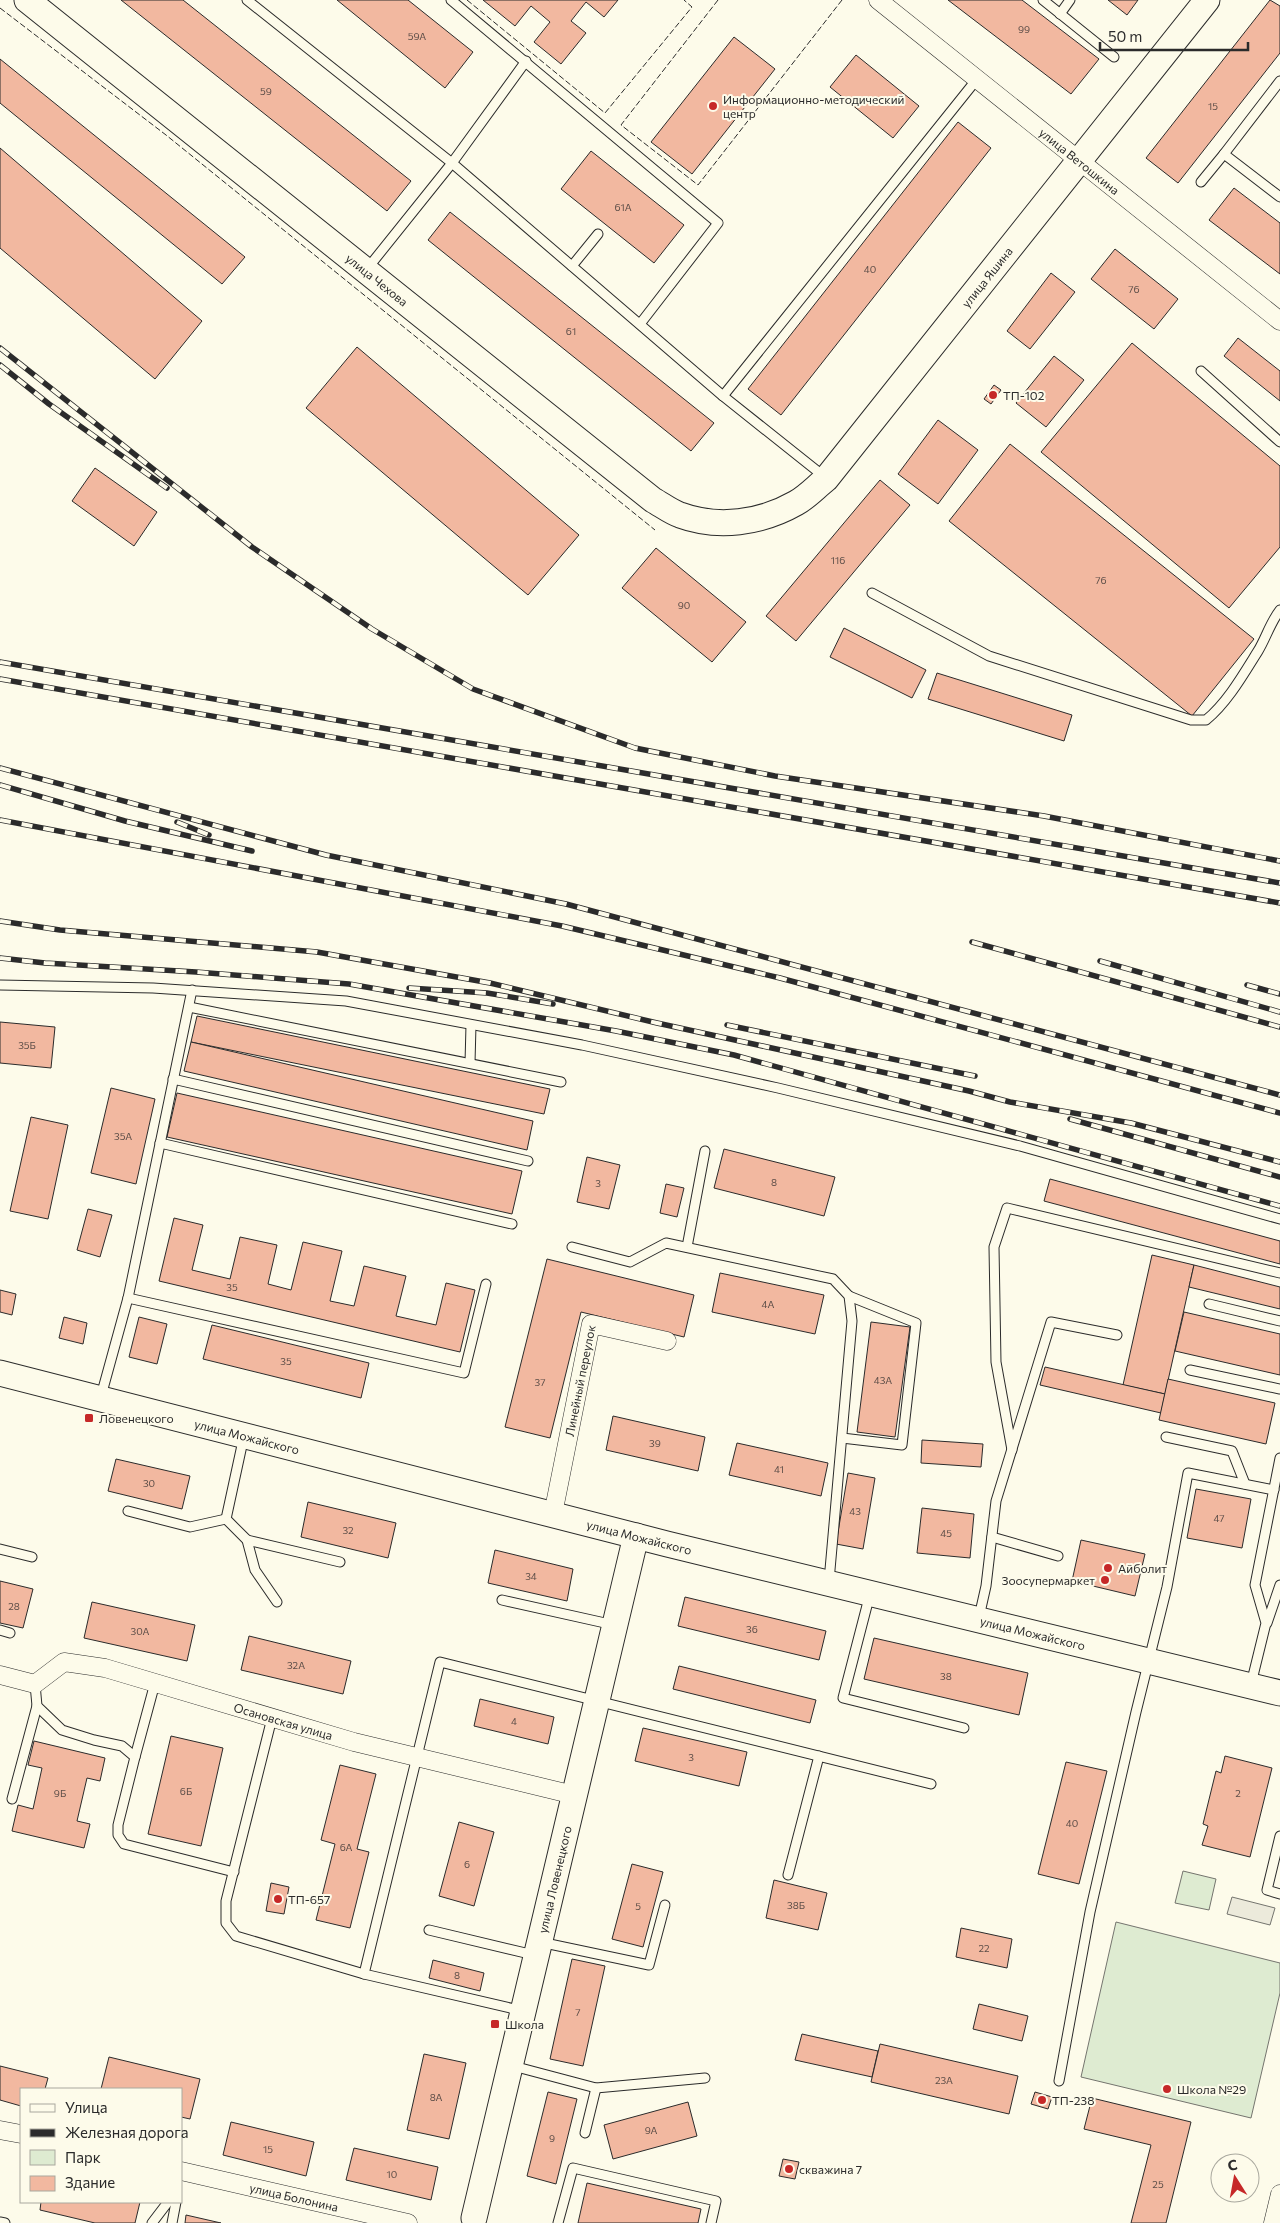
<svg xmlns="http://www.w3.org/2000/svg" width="1280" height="2223" font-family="Commissioner,sans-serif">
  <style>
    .green { fill: #deebd1; stroke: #74746e }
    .parking { fill: #eceadb; stroke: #74746e }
    .building { fill: #f2b8a0; stroke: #2b2b2b }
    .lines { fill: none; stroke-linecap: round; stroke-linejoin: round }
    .lane-casing { stroke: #2b2b2b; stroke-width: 11 }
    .street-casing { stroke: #2b2b2b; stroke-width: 19 }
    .secondary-casing { stroke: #2b2b2b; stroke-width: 27 }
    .lane { stroke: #fdfbea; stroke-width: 9 }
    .street { stroke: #fdfbea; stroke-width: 18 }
    .secondary { stroke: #fdfbea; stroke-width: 25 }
    .rail-casing { stroke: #2b2b2b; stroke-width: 5.5 }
    .rail { stroke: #fdfbea; stroke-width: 4; stroke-dasharray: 11; stroke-linecap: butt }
    .fence { stroke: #2b2b2b; stroke-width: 1; stroke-dasharray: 6 2.5; stroke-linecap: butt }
    .poi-dot { fill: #c62828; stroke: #fdfbea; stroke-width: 2 }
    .labels { text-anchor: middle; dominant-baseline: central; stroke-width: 4; stroke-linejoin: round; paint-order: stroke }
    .number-label { font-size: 10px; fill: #5d4e48 }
    .poi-label { font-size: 12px; fill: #2b2b2b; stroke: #fdfbea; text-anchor: start }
    .street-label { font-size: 12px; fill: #2b2b2b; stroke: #fdfbea }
  </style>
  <rect width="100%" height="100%" fill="#fdfbea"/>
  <!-- green -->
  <g class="green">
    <path d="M1183,1871L1216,1879L1209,1910L1175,1903Z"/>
    <path d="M1116,1922L1280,1963V1993L1251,2118L1081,2077Z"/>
  </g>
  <!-- parking -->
  <path class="parking" d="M1232,1897L1275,1908L1270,1925L1227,1914Z"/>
  <!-- building -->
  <g class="building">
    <path d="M121,0H183L411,181L387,211Z"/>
    <path d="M337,0H408L473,52L445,88Z"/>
    <path d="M483,0H618L604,17L586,2L571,21L586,33L561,64L534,42L550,22L531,6L515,26Z"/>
    <path d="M948,0H1022L1099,59L1071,94Z"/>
    <path d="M1108,0H1138L1127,15Z"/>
    <path d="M1270,0L1280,6V53L1178,183L1146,158Z"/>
    <path d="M734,37L775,69L692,174L651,142Z"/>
    <path d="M856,55L919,106L893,138L830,87Z"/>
    <path d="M0,59L245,257L222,284L0,103Z"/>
    <path d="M958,122L991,148L781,415L748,389Z"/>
    <path d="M0,148L202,321L155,379L0,248Z"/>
    <path d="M591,151L684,225L654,263L561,189Z"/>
    <path d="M1234,188L1280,223V274L1209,220Z"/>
    <path d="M450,212L714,423L691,451L428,240Z"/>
    <path d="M1115,249L1178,299L1154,329L1091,279Z"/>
    <path d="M1051,273L1075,292L1030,349L1007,331Z"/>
    <path d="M1238,338L1280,371V401L1224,356Z"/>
    <path d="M1132,343L1280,466V547L1229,608L1041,452Z"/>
    <path d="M357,347L579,535L528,595L306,408Z"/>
    <path d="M1054,356L1084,380L1046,427L1016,403Z"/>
    <path d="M994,385L1001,390L991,404L984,399Z"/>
    <path d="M938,420L978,450L938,504L898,474Z"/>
    <path d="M1010,444L1254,639L1192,716L949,521Z"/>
    <path d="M95,468L157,512L134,546L72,501Z"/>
    <path d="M880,480L910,505L796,641L766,616Z"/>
    <path d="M656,548L746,622L712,662L622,588Z"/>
    <path d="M844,628L926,670L912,698L830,657Z"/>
    <path d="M937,673L1072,715L1064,741L928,699Z"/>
    <path d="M197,1016L550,1089L544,1114L191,1042Z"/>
    <path d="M0,1022L55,1027L51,1068L0,1063Z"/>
    <path d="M191,1042L533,1121L527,1150L184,1071Z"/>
    <path d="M111,1088L155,1099L136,1184L91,1173Z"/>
    <path d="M177,1093L522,1171L512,1214L167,1137Z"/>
    <path d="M31,1117L68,1125L48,1219L10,1211Z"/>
    <path d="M724,1149L835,1177L824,1216L714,1188Z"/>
    <path d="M587,1157L620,1165L609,1209L577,1202Z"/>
    <path d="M1050,1179L1280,1241V1264L1044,1201Z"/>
    <path d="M666,1184L684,1188L677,1217L660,1213Z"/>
    <path d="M88,1209L112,1215L100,1257L77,1250Z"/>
    <path d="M174,1218L203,1225L192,1270L230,1279L240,1237L277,1245L268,1284L291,1290L303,1242L342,1251L330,1301L354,1306L364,1266L406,1276L396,1316L436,1325L446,1283L475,1290L460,1352L159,1281Z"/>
    <path d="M1152,1255L1194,1265L1165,1394L1123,1385Z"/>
    <path d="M547,1259L694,1295L684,1337L581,1312L550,1438L505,1427Z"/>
    <path d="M1194,1265L1280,1287V1309L1189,1287Z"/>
    <path d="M720,1273L824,1295L815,1334L712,1312Z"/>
    <path d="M0,1290L16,1294L12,1315L0,1312Z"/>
    <path d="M1184,1312L1280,1334V1375L1175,1351Z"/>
    <path d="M64,1317L87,1323L83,1344L59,1338Z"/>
    <path d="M139,1317L167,1324L157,1364L129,1357Z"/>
    <path d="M871,1322L910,1327L895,1437L857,1432Z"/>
    <path d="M212,1325L369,1363L361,1398L203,1359Z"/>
    <path d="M1045,1367L1165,1394L1161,1413L1040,1385Z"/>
    <path d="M1168,1379L1275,1403L1266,1444L1159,1420Z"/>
    <path d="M613,1416L705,1437L698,1471L606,1450Z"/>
    <path d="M922,1440L983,1444L981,1467L921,1463Z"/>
    <path d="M737,1443L828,1463L821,1496L729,1475Z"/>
    <path d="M116,1459L190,1476L182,1509L108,1491Z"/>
    <path d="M848,1473L875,1478L863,1549L836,1544Z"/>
    <path d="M1196,1489L1251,1499L1242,1548L1187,1538Z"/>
    <path d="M308,1502L396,1523L388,1558L301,1537Z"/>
    <path d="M922,1508L974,1514L970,1558L917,1553Z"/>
    <path d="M1081,1540L1145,1554L1135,1596L1072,1581Z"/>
    <path d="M495,1550L573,1569L567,1601L488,1583Z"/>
    <path d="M0,1581L33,1589L23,1628L0,1623Z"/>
    <path d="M685,1597L826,1631L819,1660L678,1626Z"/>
    <path d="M92,1602L195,1625L187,1661L84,1638Z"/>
    <path d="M249,1636L351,1661L343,1694L241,1670Z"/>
    <path d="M874,1638L1028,1673L1019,1715L864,1679Z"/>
    <path d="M679,1666L816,1700L810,1723L673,1689Z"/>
    <path d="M480,1699L554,1717L548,1744L474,1726Z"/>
    <path d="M643,1728L747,1752L739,1786L635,1761Z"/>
    <path d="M171,1736L223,1748L201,1846L148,1834Z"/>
    <path d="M34,1741L105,1758L100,1781L87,1778L77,1821L90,1824L84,1848L12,1831L18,1805L33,1809L42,1768L28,1765Z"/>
    <path d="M1225,1756L1272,1768L1250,1857L1202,1845L1208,1826L1203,1824L1216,1771L1221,1773Z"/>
    <path d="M1066,1762L1107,1771L1079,1884L1038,1874Z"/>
    <path d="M340,1765L376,1774L357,1849L369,1852L350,1928L316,1920L335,1844L321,1840Z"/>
    <path d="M459,1822L494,1832L474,1906L439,1896Z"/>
    <path d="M632,1864L663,1872L643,1947L612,1939Z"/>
    <path d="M774,1880L827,1893L818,1930L766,1918Z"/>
    <path d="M271,1883L289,1887L284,1914L266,1911Z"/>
    <path d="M961,1928L1012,1939L1007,1968L956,1957Z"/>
    <path d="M572,1959L605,1966L583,2066L550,2059Z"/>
    <path d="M433,1960L484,1973L480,1991L429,1978Z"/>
    <path d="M979,2004L1028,2016L1022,2041L973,2029Z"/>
    <path d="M802,2034L878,2051L872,2077L795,2060Z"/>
    <path d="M880,2044L1018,2076L1009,2114L871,2082Z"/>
    <path d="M424,2054L466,2063L449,2139L407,2130Z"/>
    <path d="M109,2057L200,2079L190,2119L181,2117V2089H101Z"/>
    <path d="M0,2066L48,2078L45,2089H21V2106L0,2100Z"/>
    <path d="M548,2092L577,2099L556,2184L527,2176Z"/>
    <path d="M1035,2092L1052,2097L1048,2109L1031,2104Z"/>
    <path d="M1092,2098L1191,2122L1166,2223H1131L1151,2145L1084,2129Z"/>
    <path d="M688,2102L697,2136L613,2159L604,2125Z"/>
    <path d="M231,2122L314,2142L306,2176L223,2155Z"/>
    <path d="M354,2148L438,2167L431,2200L346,2180Z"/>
    <path d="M783,2159L799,2162L795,2179L779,2176Z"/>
    <path d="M587,2183L701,2209L698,2223H578Z"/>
    <path d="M41,2202H140L135,2223H95L40,2210Z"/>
    <path d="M186,2215L221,2223H185Z"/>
  </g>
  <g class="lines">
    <!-- lane casing -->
    <g class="lane-casing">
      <g id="lane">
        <path d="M247,0L452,163L723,396L826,478"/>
        <path d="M451,0L718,223L640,324"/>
        <path d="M1043,0L1114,57"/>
        <path d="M1060,14L1070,0"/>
        <path d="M1280,81L1224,154L1280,197"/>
        <path d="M1201,182L1224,154"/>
        <path d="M572,266L598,234"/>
        <path d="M367,269L452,163L526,61"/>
        <path d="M1201,371L1280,442"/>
        <path d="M723,396L977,79"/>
        <path d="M872,593L989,656L1191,720H1206C1227,703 1243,675 1258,651C1266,638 1270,623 1280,610"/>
        <path d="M0,985L153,988L346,1001L582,1045L778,1088L1020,1146L1280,1219"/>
        <path d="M189,1007L561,1082"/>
        <path d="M470,1063L471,1025"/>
        <path d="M173,1079L528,1161"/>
        <path d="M160,1143L512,1224"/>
        <path d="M572,1247L630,1262L666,1243L833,1279L849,1296L852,1321L829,1581"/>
        <path d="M687,1247L705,1151"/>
        <path d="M128,1298L192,990"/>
        <path d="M1209,1304L1280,1321"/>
        <path d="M1190,1370L1280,1389"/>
        <path d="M101,1396L128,1298L464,1373L486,1284"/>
        <path d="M244,1436L226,1519L247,1540L255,1570L277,1602"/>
        <path d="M1166,1437L1232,1451L1245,1484"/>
        <path d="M842,1438L902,1445L916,1323L849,1296"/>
        <path d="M1012,1450L996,1362L994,1247L1007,1208L1280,1273"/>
        <path d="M128,1511L190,1527L226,1519"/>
        <path d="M992,1537L1058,1556"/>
        <path d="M247,1540L340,1562"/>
        <path d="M0,1549L32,1557"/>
        <path d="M870,1594L843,1698L964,1728"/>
        <path d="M502,1600L614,1625"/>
        <path d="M979,1617L986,1586L996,1501L1051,1322L1117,1335"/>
        <path d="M1267,1623L1280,1585"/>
        <path d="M0,1630L10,1633"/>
        <path d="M35,1684L37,1706L62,1730L94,1740L122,1746L135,1757L118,1825V1835L124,1844L234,1872"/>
        <path d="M1251,1684L1266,1623L1255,1585L1280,1458"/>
        <path d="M272,1718L226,1901V1923L236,1936L364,1974"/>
        <path d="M135,1757L155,1683"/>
        <path d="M12,1799L37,1706"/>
        <path d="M1280,1836L1267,1890L1280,1894"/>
        <path d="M788,1875L819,1756"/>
        <path d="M429,1930L534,1955"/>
        <path d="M540,1942L649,1965L665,1905"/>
        <path d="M523,2011L364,1974L440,1662L931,1784"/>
        <path d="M513,2066L596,2088L705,2078"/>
        <path d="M1059,2081L1090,1912L1136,1712L1167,1587L1188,1473L1274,1490"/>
        <path d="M585,2133L596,2088"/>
        <path d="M0,2222L5,2223"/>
        <path d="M152,2223L168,2202"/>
        <path d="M172,2223L176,2202"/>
        <path d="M558,2223L573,2168L716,2201L711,2223"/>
      </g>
    </g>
    <!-- street casing -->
    <g class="street-casing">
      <g id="street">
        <path id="s1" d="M878,0L1280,321"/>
        <path id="s2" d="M553,1514L591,1324L667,1341"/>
        <path id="s3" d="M0,1675L35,1684L64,1662L105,1668L354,1742L574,1795"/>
        <path d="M0,2130L21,2134"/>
        <path id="s4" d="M181,2171L408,2223"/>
        <path d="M1273,2223L1280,2194"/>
      </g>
    </g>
    <!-- secondary casing -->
    <g class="secondary-casing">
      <g id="secondary">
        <path id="s5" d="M27,0L653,500C662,505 671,512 680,515C718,529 761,523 796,503C807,497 816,487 826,479L1207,0"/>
        <path id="s6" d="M0,1373L667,1544L1280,1693"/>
        <path id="s7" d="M474,2218L636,1536"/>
      </g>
    </g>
    <!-- lane -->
    <use href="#lane" class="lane"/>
    <!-- street -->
    <use href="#street" class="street"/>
    <!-- secondary -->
    <use href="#secondary" class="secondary"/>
    <!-- rail casing -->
    <g class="rail-casing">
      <g id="rail">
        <path d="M0,348L252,547L372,629L473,689L635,748L775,776L1044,816L1280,861"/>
        <path d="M0,365L49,404L167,488"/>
        <path d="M0,662L1280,883"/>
        <path d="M0,679L1280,903"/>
        <path d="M0,768L326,855L566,904L1280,1095"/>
        <path d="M0,785L125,821L252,851"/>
        <path d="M0,820L562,926L780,978L1280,1113"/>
        <path d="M177,822L209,835"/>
        <path d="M0,921L60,930L317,952L490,983L657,1023L969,1091L1010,1102L1131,1123L1280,1162"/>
        <path d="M972,942L1280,1027"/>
        <path d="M0,958L45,963L196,972L349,984L616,1031L734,1055L1280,1206"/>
        <path d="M1100,961L1280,1012"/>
        <path d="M1247,985L1280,994"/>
        <path d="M409,988L487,993L553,1004"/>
        <path d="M727,1025L975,1076"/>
        <path d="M1070,1119L1280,1177"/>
      </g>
    </g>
    <!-- rail -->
    <use href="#rail" class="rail"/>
    <!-- fence -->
    <g class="fence">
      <path d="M467,0L605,113L692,7L684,0"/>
      <path d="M718,0L621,125L698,185L842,0"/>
      <path d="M0,8L166,135L655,530"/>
    </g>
  </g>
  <!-- markers -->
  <g class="poi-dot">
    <circle cx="713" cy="106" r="5"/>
    <circle cx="993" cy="395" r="5"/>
    <rect x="84" y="1413" width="10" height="10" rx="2.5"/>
    <circle cx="1108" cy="1568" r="5"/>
    <circle cx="1105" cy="1580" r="5"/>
    <circle cx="278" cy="1899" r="5"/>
    <rect x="490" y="2019" width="10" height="10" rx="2.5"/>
    <circle cx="1167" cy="2089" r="5"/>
    <circle cx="1042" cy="2100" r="5"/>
    <circle cx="789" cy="2169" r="5"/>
  </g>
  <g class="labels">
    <!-- number labels -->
    <g class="number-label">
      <text x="1024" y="29">99</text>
      <text x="417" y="36">59А</text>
      <text x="266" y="91">59</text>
      <text x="1213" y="106">15</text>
      <text x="623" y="207">61А</text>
      <text x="870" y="269">40</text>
      <text x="1134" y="289">76</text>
      <text x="571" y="331">61</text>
      <text x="838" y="560">116</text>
      <text x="1101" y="580">76</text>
      <text x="684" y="605">90</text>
      <text x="27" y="1045">35Б</text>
      <text x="123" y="1136">35А</text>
      <text x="774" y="1182">8</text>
      <text x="598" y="1183">3</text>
      <text x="232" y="1287">35</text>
      <text x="768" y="1304">4А</text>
      <text x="286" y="1361">35</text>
      <text x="883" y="1380">43А</text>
      <text x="540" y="1382">37</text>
      <text x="655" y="1443">39</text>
      <text x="779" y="1469">41</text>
      <text x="149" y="1483">30</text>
      <text x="855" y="1511">43</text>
      <text x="1219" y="1518">47</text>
      <text x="348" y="1530">32</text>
      <text x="946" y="1533">45</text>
      <text x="531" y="1576">34</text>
      <text x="14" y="1606">28</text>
      <text x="752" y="1629">36</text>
      <text x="140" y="1631">30А</text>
      <text x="296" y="1665">32А</text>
      <text x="946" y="1676">38</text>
      <text x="514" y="1721">4</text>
      <text x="691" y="1757">3</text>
      <text x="186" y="1791">6Б</text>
      <text x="60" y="1793">9Б</text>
      <text x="1238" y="1793">2</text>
      <text x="1072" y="1823">40</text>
      <text x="346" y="1847">6А</text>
      <text x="467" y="1864">6</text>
      <text x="796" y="1905">38Б</text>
      <text x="638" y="1906">5</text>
      <text x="984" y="1948">22</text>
      <text x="457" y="1975">8</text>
      <text x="578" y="2012">7</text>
      <text x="944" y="2080">23А</text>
      <text x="436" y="2097">8А</text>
      <text x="651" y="2130">9А</text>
      <text x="552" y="2138">9</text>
      <text x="268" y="2149">15</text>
      <text x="392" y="2174">10</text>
      <text x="1158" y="2184">25</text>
    </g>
    <!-- poi labels -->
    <g class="poi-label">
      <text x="723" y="99">Информационно-методический<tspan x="723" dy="14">центр</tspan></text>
      <text x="1003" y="395">ТП-102</text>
      <text x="99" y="1418">Ловенецкого</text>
      <text x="1118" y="1568">Айболит</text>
      <text x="1095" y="1580" text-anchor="end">Зоосупермаркет</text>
      <text x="288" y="1899">ТП-657</text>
      <text x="505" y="2024">Школа</text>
      <text x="1177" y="2089">Школа №29</text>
      <text x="1052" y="2100">ТП-238</text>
      <text x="799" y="2169">скважина 7</text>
    </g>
    <!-- street labels -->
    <g class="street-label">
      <text stroke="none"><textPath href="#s1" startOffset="258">улица Ветошкина</textPath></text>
      <text stroke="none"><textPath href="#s5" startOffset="1249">улица Яшина</textPath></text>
      <text stroke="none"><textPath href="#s5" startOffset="448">улица Чехова</textPath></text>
      <text stroke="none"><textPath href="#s2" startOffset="136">Линейный переулок</textPath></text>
      <text stroke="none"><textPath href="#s6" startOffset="255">улица Можайского</textPath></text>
      <text stroke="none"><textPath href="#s6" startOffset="660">улица Можайского</textPath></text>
      <text stroke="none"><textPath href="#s6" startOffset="1065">улица Можайского</textPath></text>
      <text stroke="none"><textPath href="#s3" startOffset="300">Осановская улица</textPath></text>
      <text stroke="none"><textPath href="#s7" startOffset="348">улица Ловенецкого</textPath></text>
      <text stroke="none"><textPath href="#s4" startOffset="116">улица Болонина</textPath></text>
    </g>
  </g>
  <!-- legend -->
  <rect x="20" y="2088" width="162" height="115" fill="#fdfbea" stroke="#a9a89e"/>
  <rect x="30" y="2104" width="25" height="8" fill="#fdfbea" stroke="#a9a89e"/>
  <text x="65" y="2113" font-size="15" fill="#2b2b2b">Улица</text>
  <rect x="30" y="2129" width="25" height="8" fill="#2b2b2b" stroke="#a9a89e"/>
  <text x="65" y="2138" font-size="15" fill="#2b2b2b">Железная дорога</text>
  <rect x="30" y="2150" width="25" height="15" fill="#deebd1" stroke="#a9a89e"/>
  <text x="65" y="2163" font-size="15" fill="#2b2b2b">Парк</text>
  <rect x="30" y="2176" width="25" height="15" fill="#f2b8a0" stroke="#a9a89e"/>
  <text x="65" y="2188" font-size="15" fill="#2b2b2b">Здание</text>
  <!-- north arrow -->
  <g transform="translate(1235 2178) rotate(349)"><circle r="24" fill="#fdfbea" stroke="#a9a89e"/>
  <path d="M0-4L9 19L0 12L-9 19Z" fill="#c62828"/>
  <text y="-8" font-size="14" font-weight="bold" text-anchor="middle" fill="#2b2b2b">С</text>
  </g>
  <!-- scale -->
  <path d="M1100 42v8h148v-8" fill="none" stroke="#2b2b2b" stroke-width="2.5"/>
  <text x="1108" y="42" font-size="15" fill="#2b2b2b" stroke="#fdfbea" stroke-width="4" paint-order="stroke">50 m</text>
</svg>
